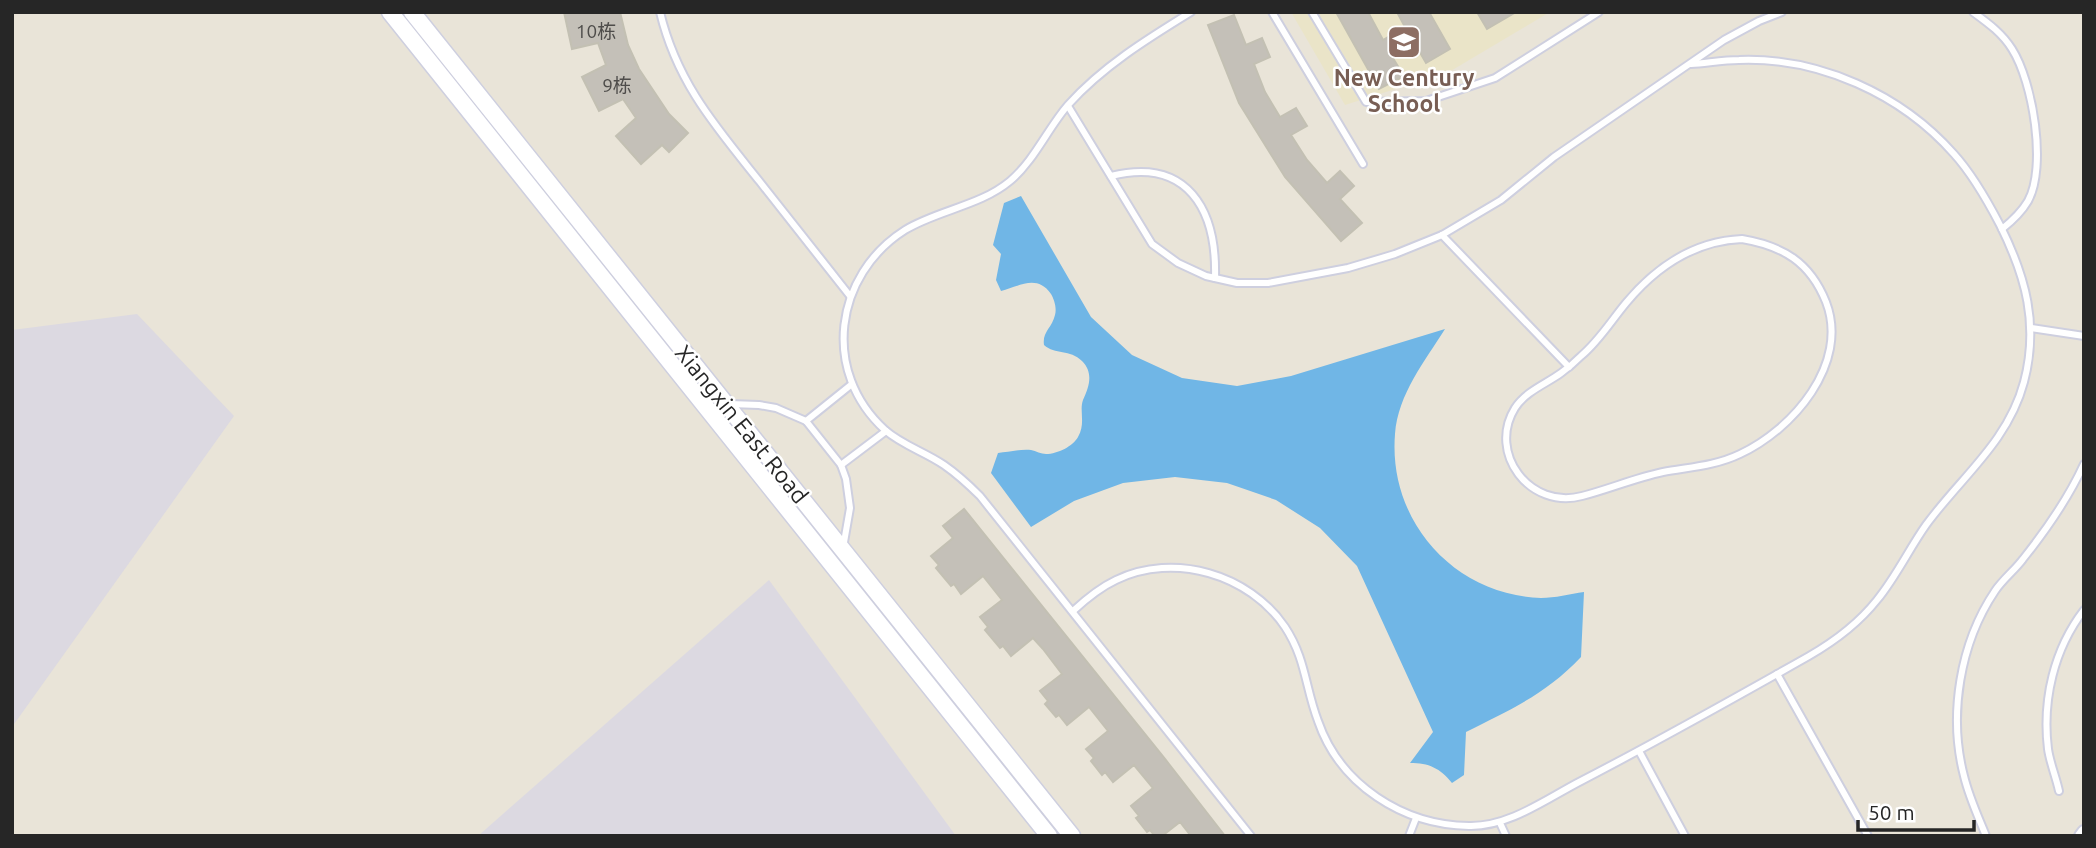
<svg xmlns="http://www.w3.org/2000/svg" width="2096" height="848" font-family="Ubuntu,'Noto Sans SC',sans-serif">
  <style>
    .industrial { fill: #dcd9e1 }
    .education { fill: #eae4c8 }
    .water { fill: #70b6e6 }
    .building { fill: #c4c0b8; stroke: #c3c0b3; stroke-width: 2 }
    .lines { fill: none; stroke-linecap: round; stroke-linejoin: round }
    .service-casing { stroke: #cecfdf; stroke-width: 10 }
    .minor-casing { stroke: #cecfdf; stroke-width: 16 }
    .tertiary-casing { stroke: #cecfdf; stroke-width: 19 }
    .service { stroke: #fff; stroke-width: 6 }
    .minor { stroke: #fff; stroke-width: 12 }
    .tertiary { stroke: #fff; stroke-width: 16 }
    .labels { text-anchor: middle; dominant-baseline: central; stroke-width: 5; stroke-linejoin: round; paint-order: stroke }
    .number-label { font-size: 19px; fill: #4e4c4a }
    .education-label { font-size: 23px; font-weight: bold; fill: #785e54; stroke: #fff }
    .street-label { font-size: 23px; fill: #262626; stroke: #fff }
  </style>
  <rect width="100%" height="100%" fill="#e9e4d8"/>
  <!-- industrial -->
  <g class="industrial">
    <path d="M137,314L234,416L12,727V330Z"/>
    <path d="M769,580L956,836H478Z"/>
  </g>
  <!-- education -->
  <path class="education" d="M1291,12H1550L1449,72L1345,105Z"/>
  <!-- water -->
  <path class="water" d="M1021,196L1091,317L1132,355L1182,378L1237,386L1291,376L1445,329C1425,361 1398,394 1395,434C1388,521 1454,595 1541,598C1555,598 1570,594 1584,592L1581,657C1545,695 1511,709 1466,732L1464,775L1452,783C1440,768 1429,763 1410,763L1433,732L1357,566L1320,528L1276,500L1227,483L1175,477L1123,483L1074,501L1031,527L991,473L998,453C1009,452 1020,449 1031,450C1036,451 1041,454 1046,454C1058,454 1073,446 1078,437C1086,423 1079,411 1083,400C1089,387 1094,373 1082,361C1070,349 1055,355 1044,345C1042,332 1052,328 1055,315C1057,308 1054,299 1051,294C1037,274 1020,286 1001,291L996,280L1001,254L993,245L1004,203Z"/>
  <!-- building -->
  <g class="building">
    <path d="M564,12H620L628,45L639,69L669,114L688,133L669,152L662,145L641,164L616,136L636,118L623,99L599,111L582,77L606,65L598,43L572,49Z"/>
    <path d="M1336,12H1368L1383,40L1405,27L1397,12H1429L1450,49L1426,63L1414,42L1391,55L1404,76L1379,89Z"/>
    <path d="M1477,12H1516L1487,29Z"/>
    <path d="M1234,15L1246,45L1262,38L1270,57L1254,64L1265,92L1280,117L1296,108L1307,126L1291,135L1307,160L1327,183L1340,171L1354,186L1340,199L1362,223L1341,241L1285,177L1239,103L1208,25Z"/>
    <path d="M964,509L1165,759L1225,836H1191L1180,822L1162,836H1155L1150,830L1147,832L1136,818L1139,816L1131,806L1153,788L1134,765L1113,782L1105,772L1102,775L1091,761L1094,758L1086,749L1108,731L1089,707L1067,725L1059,715L1056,717L1045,704L1048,701L1040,691L1062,674L1043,649L1033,638L1011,656L1003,646L1000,648L985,630L988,627L980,617L1002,600L983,576L961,594L954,584L951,586L936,568L939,565L931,556L953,538L943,526Z"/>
  </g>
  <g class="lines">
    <!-- service casing -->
    <g class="service-casing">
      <g id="service">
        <path d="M660,12C677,83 716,127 760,182C790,220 820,258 850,296"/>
        <path d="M1191,12C1147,39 1102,67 1068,105C1048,128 1034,161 1010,181C980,206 938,210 905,230C834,275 821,372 885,430C902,445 925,452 944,465C957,474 969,485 980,496L1251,836"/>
        <path d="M1272,12L1363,164"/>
        <path d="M1312,12L1366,102L1426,101L1495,78L1599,12"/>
        <path d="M1973,12C1988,23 2002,33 2012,49C2033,82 2047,167 2028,201C2021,213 2012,221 2002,229"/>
        <path d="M1068,106L1152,244L1178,263L1206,276L1237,283H1268L1348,268L1395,254L1442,235L1501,200L1554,157L1724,40L1759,21L1782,12"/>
        <path d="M1111,176C1187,157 1217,209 1215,278"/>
        <path d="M1442,235L1569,367"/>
        <path d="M1742,239C1783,246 1810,262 1826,302C1850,364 1792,430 1740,454C1715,466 1690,467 1663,472C1635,478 1609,489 1582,496C1530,510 1487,453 1515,408C1526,391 1546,384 1561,373C1568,368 1575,362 1581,356C1599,341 1611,321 1626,303C1656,267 1694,241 1742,239Z"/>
        <path d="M2031,328L2084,336"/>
        <path d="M730,404L759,405L776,408L806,421L841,465L846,479L850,508L843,548"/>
        <path d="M806,421L852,384"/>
        <path d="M841,465L886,431"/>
        <path d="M1073,611C1086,599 1099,588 1116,580C1174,552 1249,574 1285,627C1306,659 1305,687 1318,721C1340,785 1403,825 1469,826C1509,827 1546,799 1581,781C1658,741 1733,699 1809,656C1835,641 1858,624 1877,600C1896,577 1909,549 1926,525C1961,477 2008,442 2024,382C2039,325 2026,277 2000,225C1987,200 1973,175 1954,154C1901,94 1819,57 1739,60C1723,60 1707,63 1691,64"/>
        <path d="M1777,674L1868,836"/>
        <path d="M1639,751L1685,836"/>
        <path d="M2059,791C2056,777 2050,763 2048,749C2042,700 2054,649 2084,610"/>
        <path d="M1500,823L1506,836"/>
        <path d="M1409,836L1416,818"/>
        <path d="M1986,836C1978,816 1969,797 1964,776C1948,715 1960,643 1995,591C2003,579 2015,570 2023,559C2047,529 2068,499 2084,464"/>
      </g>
    </g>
    <!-- minor casing -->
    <g class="minor-casing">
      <path id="minor" d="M2081,836L2084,832"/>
    </g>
    <!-- tertiary casing -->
    <g class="tertiary-casing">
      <g id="tertiary">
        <path d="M390,12L1049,836"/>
        <path d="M412,12L1072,836"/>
      </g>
    </g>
    <!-- service -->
    <use href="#service" class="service"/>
    <!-- minor -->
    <use href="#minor" class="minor"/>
    <!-- tertiary -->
    <use href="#tertiary" class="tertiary"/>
  </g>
  <!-- icons -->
  <defs>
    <g id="school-square" transform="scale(1.75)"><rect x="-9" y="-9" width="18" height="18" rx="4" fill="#8d6e63" stroke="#fff"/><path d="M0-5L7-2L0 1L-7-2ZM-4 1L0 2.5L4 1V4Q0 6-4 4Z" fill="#fff"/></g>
  </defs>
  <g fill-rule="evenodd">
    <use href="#school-square" x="1404" y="42"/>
  </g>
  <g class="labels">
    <!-- number labels -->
    <g class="number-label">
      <text x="596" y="31">10栋</text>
      <text x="617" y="85">9栋</text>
    </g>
    <!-- education labels -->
    <g class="education-label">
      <text x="1404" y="77">New Century<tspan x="1404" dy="26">School</tspan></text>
    </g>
    <!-- street labels -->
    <g class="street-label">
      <text transform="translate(742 424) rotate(51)">Xiangxin East Road</text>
    </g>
  </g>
  <!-- border -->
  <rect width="2096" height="848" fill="none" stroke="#262626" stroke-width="28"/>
  <!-- scale -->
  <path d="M1858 820v10h116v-10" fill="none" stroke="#262626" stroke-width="3.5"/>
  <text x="1868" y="820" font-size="21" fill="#262626" stroke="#ffffff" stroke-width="5" paint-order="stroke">50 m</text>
</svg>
